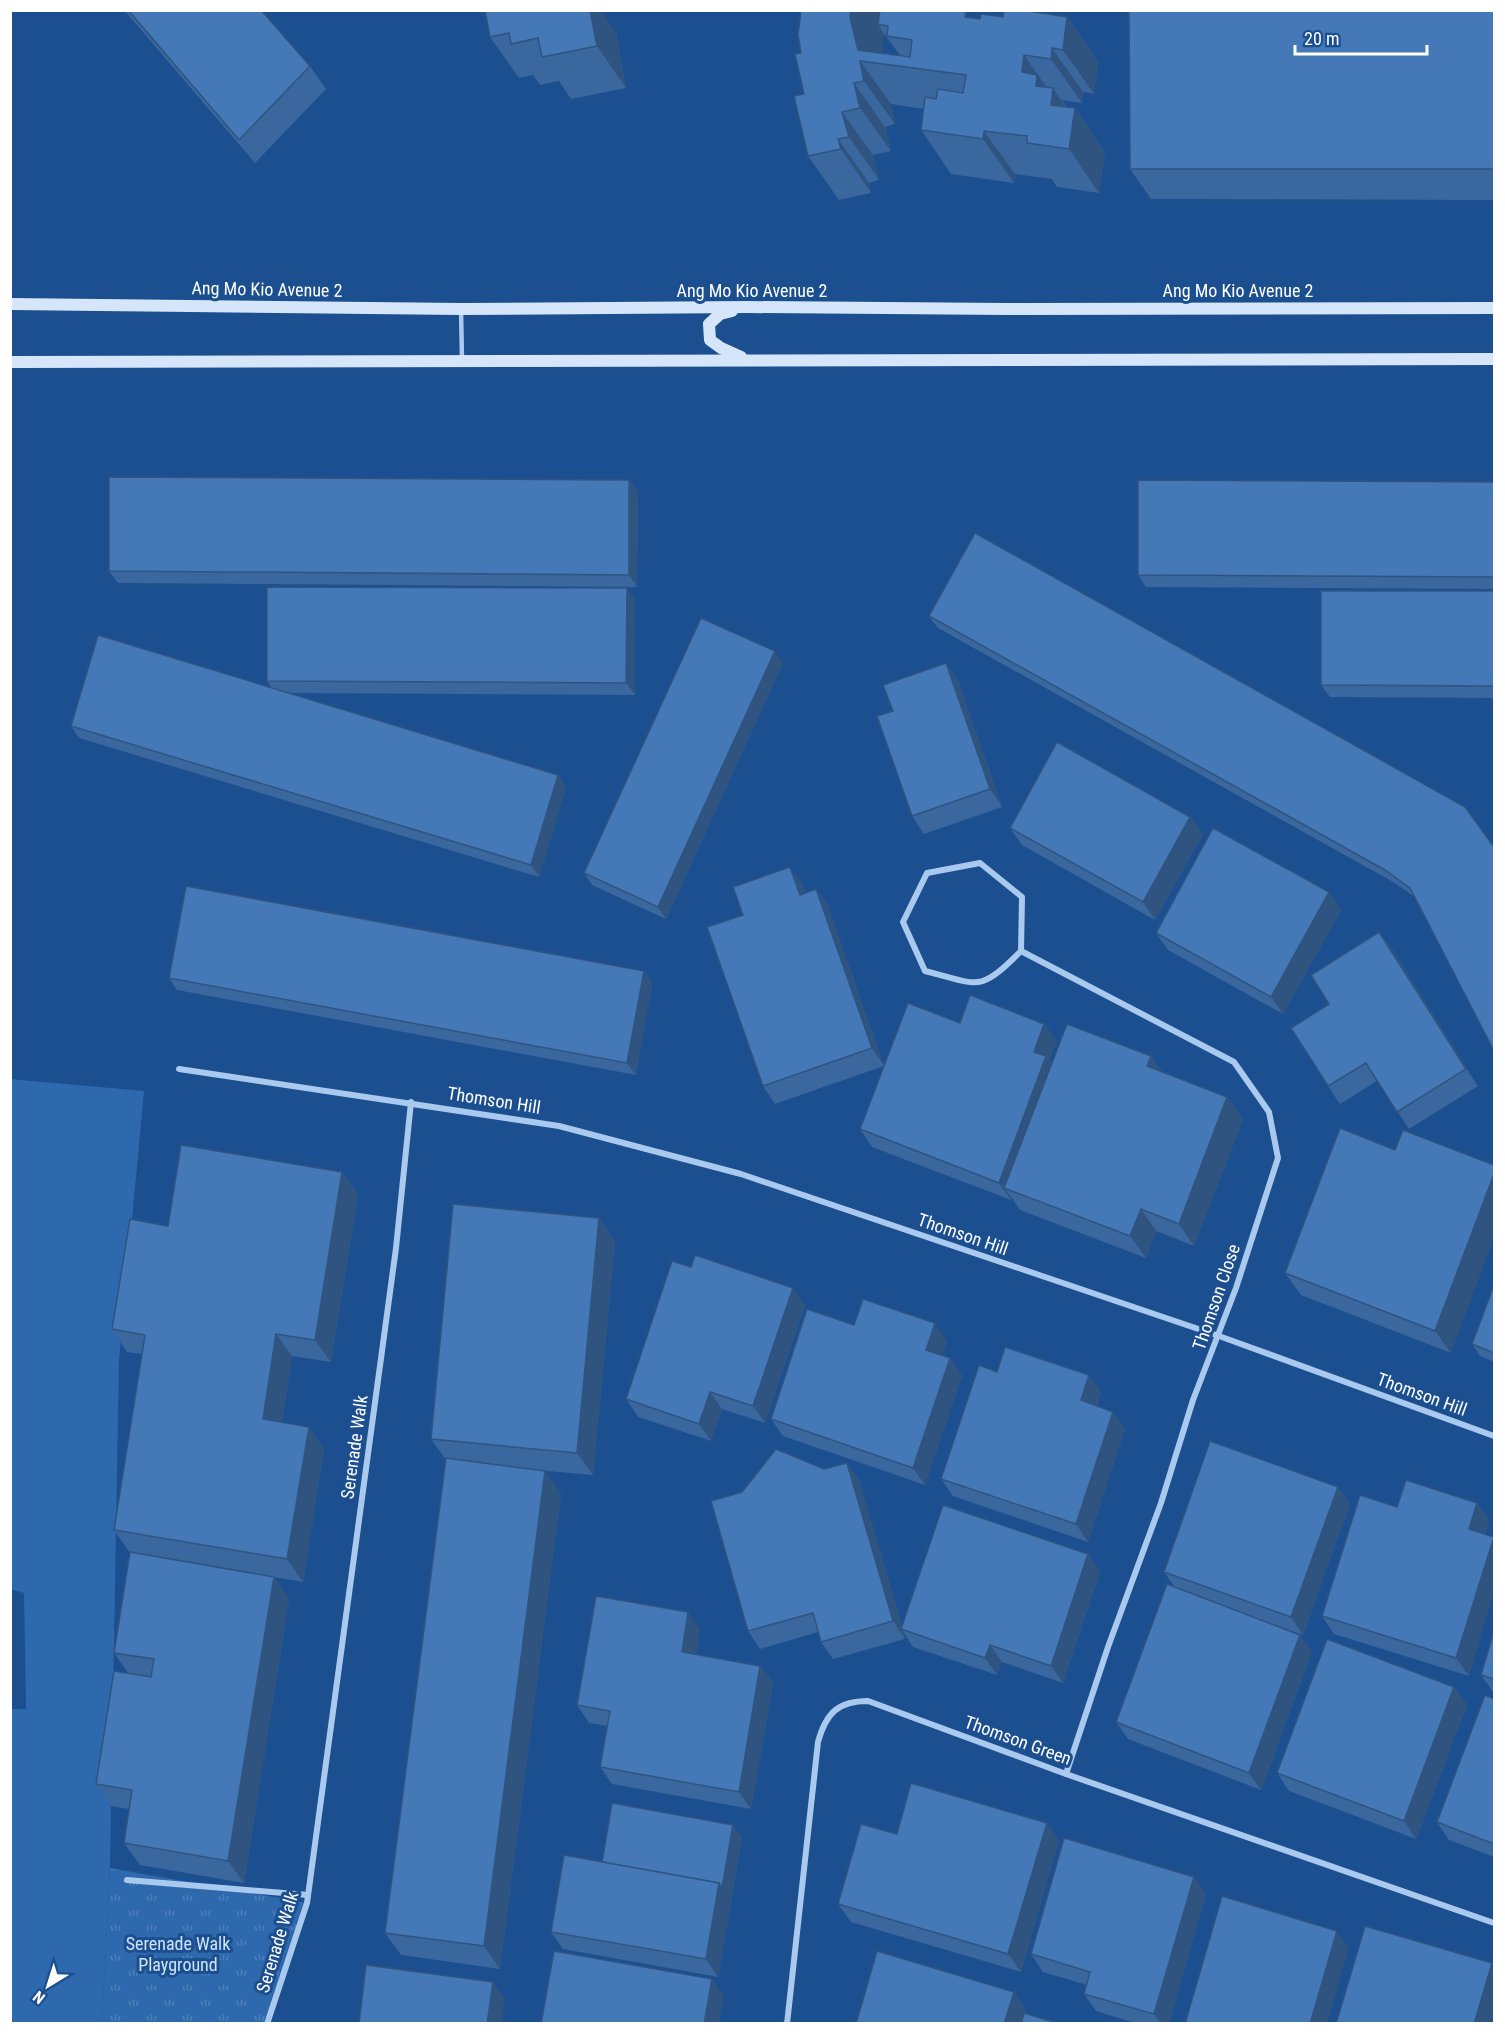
<svg xmlns="http://www.w3.org/2000/svg" width="1505" height="2034" font-family="'Roboto Condensed',sans-serif">
  <style>
    .green { fill: #2e69ad }
    .park { fill: url(#park-tufts) }
    .lines { fill: none; stroke-linecap: round; stroke-linejoin: round }
    .service { stroke: #a9c9ee; stroke-width: 4.5 }
    .minor { stroke: #a9c9ee; stroke-width: 6 }
    .secondary { stroke: #d6e6fa; stroke-width: 12 }
    .wall { fill: #3a679d; fill-rule: evenodd }
    .shaded-wall { fill: #305480 }
    .building { fill: #4478b7; stroke: #305480; stroke-width: 1.5 }
    .labels { text-anchor: middle; dominant-baseline: central; stroke-width: 6; stroke-linejoin: round; paint-order: stroke }
    .street-label { font-size: 18px; fill: #fff; stroke: #1b4f8f }
    .park-label { font-size: 18px; fill: #cfe3fa; stroke: #1b4f8f }
  </style>
  <defs>
    <pattern id="park-tufts" width="24" height="20" patternUnits="userSpaceOnUse" patternTransform="scale(1.5)"><rect width="24" height="20" fill="#2e69ad"/><path d="M3 7l-1-3M5 7V3M7 7l1-3M15 17l-1-3M17 17v-4M19 17l1-3" fill="none" stroke="#4d80b9"/></pattern>
  </defs>
  <rect width="100%" height="100%" fill="#1b4f8f"/>
  <!-- green -->
  <path class="green" d="M10,1079L144,1091L119,1360L110,1868L102,2023H11L10,1709H26L24,1593L10,1589Z"/>
  <!-- park -->
  <path class="park" d="M110,1868L307,1903L267,2023L102,2024Z"/>
  <g class="lines">
    <!-- service -->
    <path class="service" d="M461,309L462,360"/>
    <!-- minor -->
    <g class="minor">
      <path d="M980,863L1022,897L1021,951C979,993 980,985 925,971L903,922L927,873Z"/>
      <path d="M1021,951L1234,1062L1269,1112L1278,1158L1236,1288L1193,1400L1161,1503L1108,1647L1066,1774"/>
      <path d="M179,1069L559,1126L741,1174L1219,1336L1494,1436"/>
      <path d="M127,1880L308,1895"/>
      <path d="M267,2024L307,1903L396,1248L411,1102"/>
      <path d="M787,2024L818,1742C826,1713 838,1701 868,1701L1066,1774L1494,1923"/>
    </g>
    <!-- secondary -->
    <g class="secondary">
      <path d="M10,304L461,309L747,307L1008,309L1494,308"/>
      <path d="M732,311L720,314L709,324L710,340L721,348L741,357"/>
      <path d="M10,362L1494,359"/>
    </g>
  </g>
  <!-- wall -->
  <g class="wall">
    <path d="M124,10H261L310,66L326,89L255,163Z"/>
    <path d="M485,10L616,32L626,88L571,99L559,81L540,85L533,75L519,78L490,37Z"/>
    <path d="M801,10L980,19L1003,17H1067L1098,61L1094,94L1083,92L1082,103L1062,100L1067,107L1075,108L1105,152L1099,193L1057,187L1052,179L1015,174L1014,183L951,174L921,130L924,109L891,104L895,124L885,127L891,151L873,155L879,180L869,183L871,193L839,200L808,156L801,53ZM884,34L900,55L882,53Z"/>
    <path d="M1494,10V200L1151,199L1130,169Z"/>
    <path d="M629,480L638,492L637,587L118,583L109,571Z"/>
    <path d="M1494,482V589L1146,587L1138,575Z"/>
    <path d="M1494,591V698L1330,697L1321,685Z"/>
    <path d="M635,600V695L288,693L558,775L566,787L539,877L79,738L71,726L271,688L267,681Z"/>
    <path d="M929,616L1465,807L1415,897L1393,882L938,628Z"/>
    <path d="M783,663L666,919L592,885L584,873Z"/>
    <path d="M958,680L1002,807L924,834L912,816L893,711Z"/>
    <path d="M1190,817L1203,834L1155,920L1022,845L1010,828Z"/>
    <path d="M803,885L805,893L816,889L828,906L884,1066L775,1104L763,1086L743,915Z"/>
    <path d="M1329,892L1341,910L1283,1014L1168,950L1156,933Z"/>
    <path d="M1379,932L1392,949L1478,1086L1409,1129L1377,1081L1340,1104L1328,1086L1329,1004Z"/>
    <path d="M644,971L652,983L636,1075L177,990L169,978Z"/>
    <path d="M960,1023L1044,1024L1057,1041L1049,1060L1052,1063L1151,1056L1161,1071L1227,1097L1243,1119L1194,1246L1156,1231L1146,1258L1020,1210L1012,1198L1011,1200L872,1147L860,1129Z"/>
    <path d="M1395,1150L1451,1353L1301,1295L1285,1273Z"/>
    <path d="M342,1172L358,1194L331,1362L292,1356L282,1422L324,1449L303,1582L274,1577L289,1599L244,1883L140,1865L124,1843L129,1809L111,1806L96,1784L129,1674L114,1653L130,1553L114,1530L142,1354L127,1352L112,1329L168,1226Z"/>
    <path d="M599,1218L615,1241L593,1475L524,1469L545,1471L561,1494L500,1969L401,1955L385,1933L446,1460L431,1439Z"/>
    <path d="M1494,1285V1362L1480,1356L1472,1344Z"/>
    <path d="M805,1305L765,1423L722,1409L711,1441L638,1417L626,1399Z"/>
    <path d="M854,1325L947,1341L942,1355L950,1358L962,1376L925,1485L783,1436L771,1419Z"/>
    <path d="M997,1372L1089,1375L1101,1393L1097,1406L1113,1412L1125,1429L1088,1542L953,1496L941,1479Z"/>
    <path d="M847,1463L859,1480L902,1626L1088,1554L1100,1572L1063,1683L1002,1662L997,1675L913,1647L904,1633L905,1639L833,1659L821,1642L818,1632L760,1649L748,1631L824,1469Z"/>
    <path d="M1338,1487L1350,1504L1303,1635L1262,1620L1300,1635L1312,1652L1261,1790L1128,1739L1116,1722L1174,1586L1164,1572Z"/>
    <path d="M1477,1503L1489,1520L1485,1534L1469,1676L1334,1634L1322,1616L1397,1507Z"/>
    <path d="M700,1630L696,1654L760,1666L773,1683L751,1809L612,1784L600,1767L607,1726L589,1723L577,1705Z"/>
    <path d="M1494,1631V1693L1493,1692L1481,1675Z"/>
    <path d="M1454,1687L1467,1705L1416,1839L1289,1791L1277,1773Z"/>
    <path d="M1494,1699V1857L1449,1840L1437,1822Z"/>
    <path d="M742,1837L718,1977L563,1949L551,1932L602,1862Z"/>
    <path d="M1059,1840L1021,1972L851,1922L838,1904Z"/>
    <path d="M1206,1894L1169,2024H1138L1096,2011L1084,1994L1087,1985L1043,1972L1031,1954Z"/>
  </g>
  <!-- shaded-wall -->
  <g class="shaded-wall">
    <path d="M590,10H600L616,32L626,88L597,46Z"/>
    <path d="M851,10H887L878,24L884,34L881,60L858,50L850,17Z"/>
    <path d="M1067,17L1098,61L1094,94L1063,50Z"/>
    <path d="M1052,48L1083,92L1082,103L1051,59Z"/>
    <path d="M1024,55L1052,95L1053,88L1073,117L1075,108L1105,152L1099,193L1069,149L1022,72Z"/>
    <path d="M860,61L891,104L895,124L864,81Z"/>
    <path d="M854,83L885,127L891,151L860,108Z"/>
    <path d="M842,112L873,155L879,180L849,137Z"/>
    <path d="M984,131L1015,174L1014,183L983,139Z"/>
    <path d="M838,139L869,183L871,193L841,149Z"/>
    <path d="M629,480L638,492L637,587L629,575Z"/>
    <path d="M627,588L635,600V695L626,683Z"/>
    <path d="M775,651L783,663L666,919L658,907Z"/>
    <path d="M946,663L958,680L1002,807L990,789Z"/>
    <path d="M558,775L566,787L539,877L531,865Z"/>
    <path d="M1190,817L1203,834L1155,920L1143,902Z"/>
    <path d="M790,867L803,885L812,912L800,895Z"/>
    <path d="M816,889L828,906L884,1066L872,1048Z"/>
    <path d="M1329,892L1341,910L1283,1014L1271,997Z"/>
    <path d="M1379,932L1392,949L1478,1086L1466,1069Z"/>
    <path d="M644,971L652,983L636,1075L627,1063Z"/>
    <path d="M1044,1024L1057,1041L1049,1060L1059,1073L1004,1188L1012,1198L1011,1200L999,1183L1034,1052Z"/>
    <path d="M1151,1056L1166,1079L1147,1066Z"/>
    <path d="M1227,1097L1243,1119L1194,1246L1179,1224Z"/>
    <path d="M342,1172L358,1194L331,1362L315,1340Z"/>
    <path d="M1494,1174V1238L1451,1353L1435,1331Z"/>
    <path d="M1141,1209L1156,1231L1146,1258L1130,1236Z"/>
    <path d="M599,1218L615,1241L593,1475L577,1453Z"/>
    <path d="M793,1288L805,1305L765,1423L753,1406Z"/>
    <path d="M935,1323L947,1341L938,1367L926,1350Z"/>
    <path d="M276,1334L292,1356L279,1441L263,1419Z"/>
    <path d="M950,1358L962,1376L925,1485L913,1468Z"/>
    <path d="M1089,1375L1101,1393L1093,1418L1081,1400Z"/>
    <path d="M710,1392L722,1409L711,1441L699,1424Z"/>
    <path d="M1113,1412L1125,1429L1088,1542L1076,1524Z"/>
    <path d="M309,1427L324,1449L303,1582L287,1559Z"/>
    <path d="M847,1463L859,1480L903,1630L901,1629L904,1633L905,1639L893,1621Z"/>
    <path d="M545,1471L561,1494L500,1969L484,1946Z"/>
    <path d="M1338,1487L1350,1504L1303,1635L1291,1617Z"/>
    <path d="M1477,1503L1489,1520L1482,1547L1469,1529Z"/>
    <path d="M1494,1537V1592L1469,1676L1456,1658Z"/>
    <path d="M1088,1554L1100,1572L1063,1683L1051,1666Z"/>
    <path d="M274,1577L289,1599L244,1883L228,1861Z"/>
    <path d="M688,1612L700,1630L694,1669L682,1652Z"/>
    <path d="M1300,1635L1312,1652L1261,1790L1249,1773Z"/>
    <path d="M990,1645L1002,1662L997,1675L985,1658Z"/>
    <path d="M760,1666L773,1683L751,1809L739,1792Z"/>
    <path d="M1454,1687L1467,1705L1416,1839L1404,1821Z"/>
    <path d="M1047,1823L1059,1840L1021,1972L1008,1954Z"/>
    <path d="M733,1825L742,1837L718,1977L706,1959L719,1883Z"/>
    <path d="M1194,1877L1206,1894L1169,2024H1161L1154,2014Z"/>
    <path d="M1337,1931L1349,1948L1327,2024H1310Z"/>
    <path d="M1492,1963L1494,1967V2013L1491,2024H1474Z"/>
    <path d="M712,1979L724,1996L719,2024H704Z"/>
    <path d="M493,1982L505,1999L502,2024H487Z"/>
    <path d="M1014,1992L1026,2009L1022,2024H1004Z"/>
  </g>
  <!-- building -->
  <g class="building">
    <path d="M128,10H261L310,66L239,140Z"/>
    <path d="M485,10H590L597,46L542,57L538,38L511,44L509,33L490,37Z"/>
    <path d="M801,10H851L850,17L858,50L910,57L912,40L887,36L888,26L878,24L880,10H955L966,12L965,17L980,19L981,14L1003,17L1004,10H1021L1067,17L1063,50L1052,48L1051,59L1024,55L1022,72L1037,75L1036,86L1053,88L1051,105L1075,108L1069,149L1027,143V136L984,131L983,139L921,130L925,97L936,99L938,89L963,93L966,75L860,61L864,81L854,83L860,108L842,112L849,137L838,139L841,149L808,156L794,96L804,94L795,54L801,53L798,35Z"/>
    <path d="M1129,10H1494V169H1130Z"/>
    <path d="M109,477L629,480V575L109,571Z"/>
    <path d="M1138,480L1494,482V577L1138,575Z"/>
    <path d="M975,533L1465,807L1494,847V1051L1410,888L1385,870L929,616Z"/>
    <path d="M267,587L627,588L626,683L267,681Z"/>
    <path d="M1321,591H1494V686L1321,685Z"/>
    <path d="M701,618L775,651L658,907L584,873Z"/>
    <path d="M98,635L558,775L531,865L71,726Z"/>
    <path d="M946,663L990,789L912,816L877,716L893,711L883,685Z"/>
    <path d="M1057,742L1190,817L1143,902L1010,828Z"/>
    <path d="M1213,828L1329,892L1271,997L1156,933Z"/>
    <path d="M790,867L800,895L816,889L872,1048L763,1086L707,927L743,915L733,887Z"/>
    <path d="M186,886L644,971L627,1063L169,978Z"/>
    <path d="M1379,932L1466,1069L1397,1112L1366,1063L1328,1086L1291,1028L1329,1004L1311,975Z"/>
    <path d="M970,995L1044,1024L1034,1052L1046,1056L999,1183L860,1129L908,1003L960,1023Z"/>
    <path d="M1067,1024L1151,1056L1147,1066L1227,1097L1179,1224L1141,1209L1130,1236L1004,1188Z"/>
    <path d="M1340,1128L1395,1150L1403,1130L1494,1165V1174L1435,1331L1285,1273Z"/>
    <path d="M181,1145L342,1172L315,1340L276,1334L263,1419L309,1427L287,1559L114,1530L145,1335L112,1329L130,1219L168,1226Z"/>
    <path d="M453,1204L599,1218L577,1453L431,1439Z"/>
    <path d="M695,1255L793,1288L753,1406L710,1392L699,1424L626,1399L672,1261L691,1267Z"/>
    <path d="M1494,1285V1353L1472,1344Z"/>
    <path d="M863,1299L935,1323L926,1350L950,1358L913,1468L771,1419L807,1309L854,1325Z"/>
    <path d="M1005,1347L1089,1375L1081,1400L1113,1412L1076,1524L941,1479L979,1365L997,1372Z"/>
    <path d="M1210,1441L1338,1487L1291,1617L1164,1572Z"/>
    <path d="M776,1449L824,1469L847,1463L893,1621L821,1642L813,1613L748,1631L711,1501L742,1492Z"/>
    <path d="M446,1458L545,1471L484,1946L385,1933Z"/>
    <path d="M1406,1480L1477,1503L1469,1529L1494,1537L1456,1658L1322,1616L1360,1495L1397,1507Z"/>
    <path d="M943,1505L1088,1554L1051,1666L990,1645L985,1658L901,1629Z"/>
    <path d="M130,1552L274,1577L228,1861L124,1843L132,1790L96,1784L114,1671L151,1677L154,1659L114,1653Z"/>
    <path d="M1167,1584L1300,1635L1249,1773L1116,1722Z"/>
    <path d="M596,1596L688,1612L682,1652L760,1666L739,1792L600,1767L610,1711L577,1705Z"/>
    <path d="M1494,1631V1679L1481,1675Z"/>
    <path d="M1327,1639L1454,1687L1404,1821L1277,1773Z"/>
    <path d="M1485,1695L1494,1699V1844L1437,1822Z"/>
    <path d="M911,1783L1047,1823L1008,1954L838,1904L861,1824L897,1834Z"/>
    <path d="M612,1803L733,1825L722,1888L719,1883L602,1862Z"/>
    <path d="M1064,1838L1194,1877L1154,2014L1084,1994L1090,1972L1031,1954Z"/>
    <path d="M564,1855L719,1883L706,1959L551,1932Z"/>
    <path d="M1222,1896L1337,1931L1310,2024H1185Z"/>
    <path d="M1365,1926L1492,1963L1474,2024H1336Z"/>
    <path d="M554,1951L712,1979L704,2024H541Z"/>
    <path d="M877,1951L1014,1992L1004,2024H856Z"/>
    <path d="M366,1965L493,1982L487,2024H359Z"/>
    <path d="M1024,2013L1060,2024H1021Z"/>
  </g>
  <g class="labels">
    <!-- street labels -->
    <g class="street-label">
      <text transform="translate(267 289) rotate(1)">Ang Mo Kio Avenue 2</text>
      <text x="752" y="290">Ang Mo Kio Avenue 2</text>
      <text x="1238" y="290">Ang Mo Kio Avenue 2</text>
      <text transform="translate(494 1100) rotate(9)">Thomson Hill</text>
      <text transform="translate(963 1234) rotate(19)">Thomson Hill</text>
      <text transform="translate(1216 1297) rotate(-71)">Thomson Close</text>
      <text transform="translate(1422 1394) rotate(20)">Thomson Hill</text>
      <text transform="translate(354 1447) rotate(-82)">Serenade Walk</text>
      <text transform="translate(1018 1740) rotate(20)">Thomson Green</text>
      <text transform="translate(277 1942) rotate(-73)">Serenade Walk</text>
    </g>
    <!-- park labels -->
    <g class="park-label">
      <text x="178" y="1943">Serenade Walk<tspan x="178" dy="21">Playground</tspan></text>
    </g>
  </g>
  <!-- border -->
  <rect width="1505" height="2034" fill="none" stroke="#ffffff" stroke-width="24"/>
  <!-- north arrow -->
  <g transform="translate(48 1986) rotate(218)" stroke="#1b4f8f" stroke-width="4.5" paint-order="stroke">
  <path d="M0-4.5L10 22L0 15L-10 22Z" fill="#ffffff"/>
  <text y="-9" font-size="16" font-weight="bold" text-anchor="middle" fill="#ffffff">N</text>
  </g>
  <!-- scale -->
  <path d="M1295 45v9h132v-9" fill="none" stroke="#ffffff" stroke-width="3"/>
  <text x="1304" y="45" font-size="18" fill="#ffffff" stroke="#1b4f8f" stroke-width="4.5" paint-order="stroke">20 m</text>
</svg>
